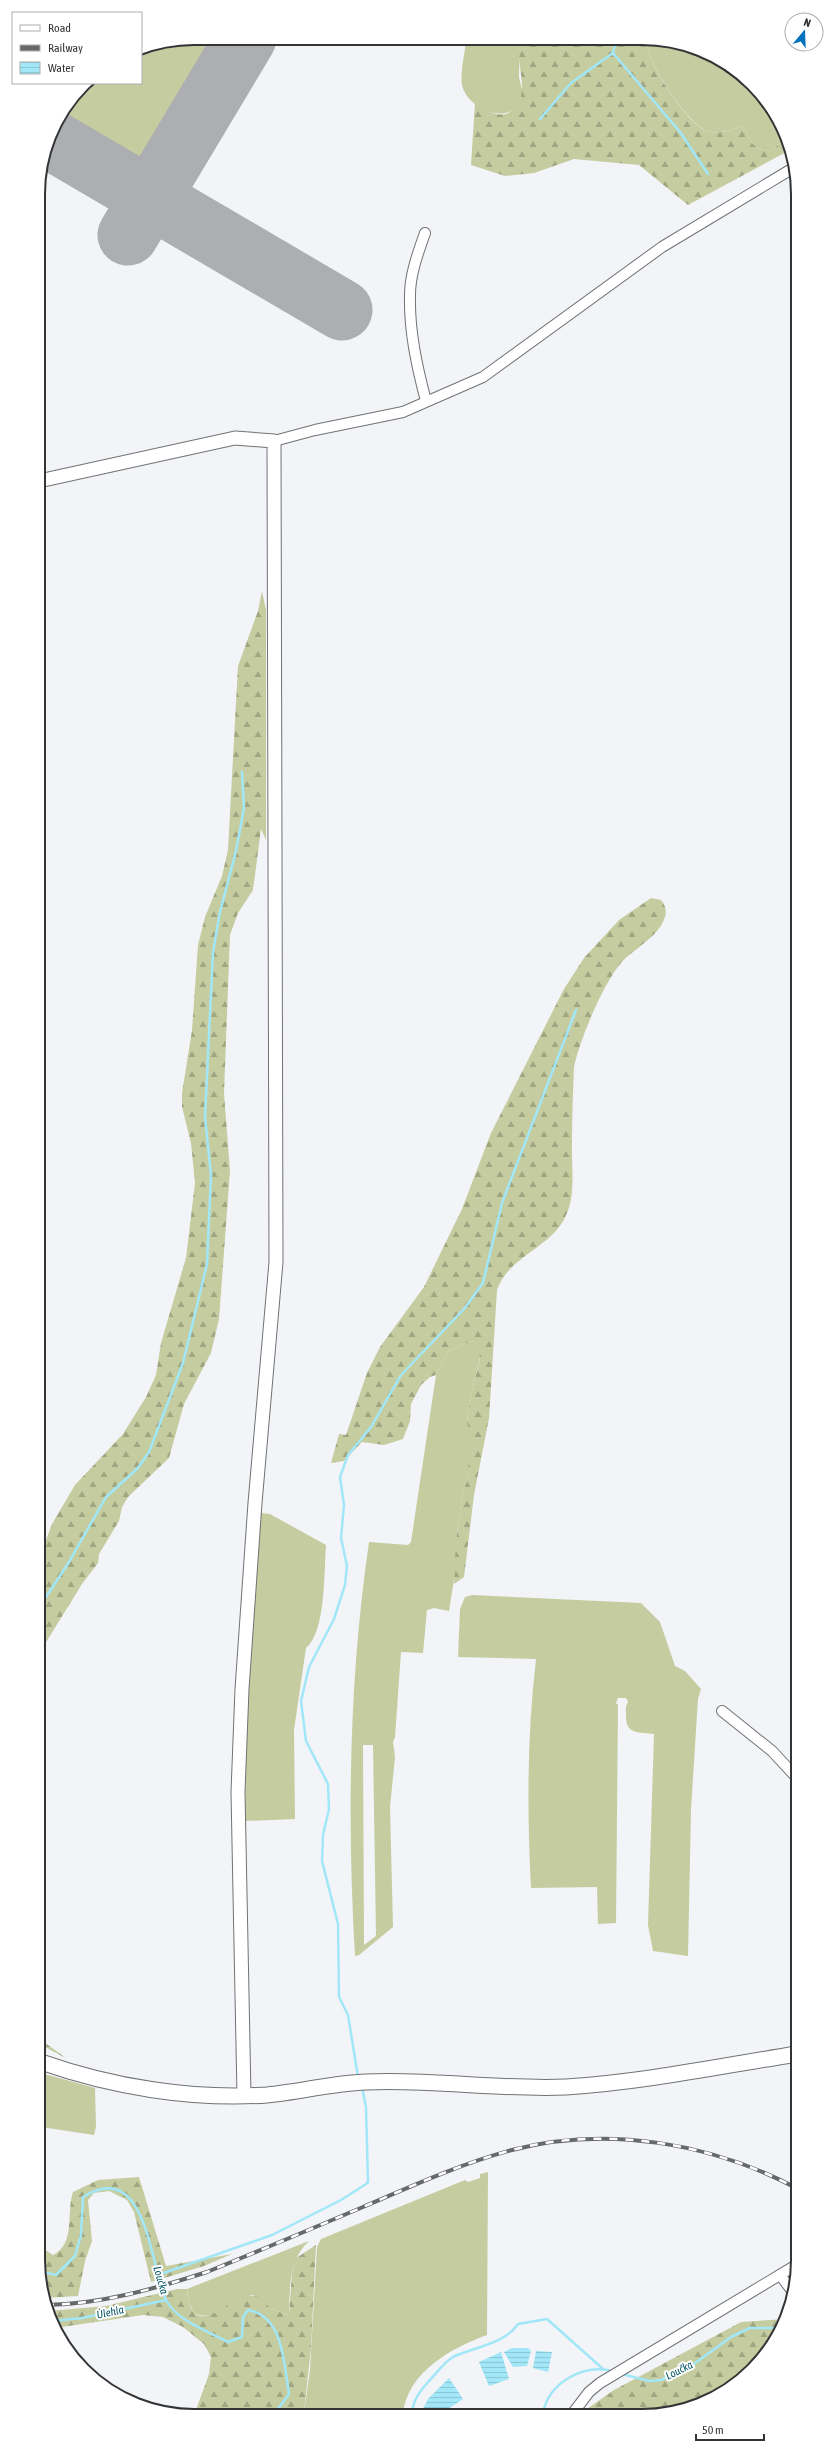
<svg xmlns="http://www.w3.org/2000/svg" width="836" height="2454" font-family="'Asap Condensed',sans-serif">
  <style>
    .grass { fill: #c5cc9f; fill-rule: evenodd }
    .forest { fill: url(#forest-firs) }
    .water { fill: url(#water-rules) }
    .lines { fill: none; stroke-linecap: round; stroke-linejoin: round }
    .stream { stroke: #a1e7f8; stroke-width: 2.5 }
    .runway { stroke: #acaeb1; stroke-width: 61 }
    .minor-casing { stroke: #707274; stroke-width: 12 }
    .tertiary-casing { stroke: #707274; stroke-width: 15 }
    .secondary-casing { stroke: #707274; stroke-width: 17 }
    .minor { stroke: #fff; stroke-width: 10 }
    .tertiary { stroke: #fff; stroke-width: 13 }
    .secondary { stroke: #fff; stroke-width: 15 }
    .rail-casing { stroke: #67686a; stroke-width: 4 }
    .rail { stroke: #fff; stroke-width: 2.5; stroke-dasharray: 8; stroke-linecap: butt }
    .labels { text-anchor: middle; dominant-baseline: central; stroke-width: 4; stroke-linejoin: round; paint-order: stroke }
    .water-label { font-size: 11px; font-style: italic; fill: #035665; stroke: #fff }
    .rim { fill: none; stroke: #333435; stroke-width: 2 }
  </style>
  <defs>
    <pattern id="forest-firs" width="22" height="20" patternUnits="userSpaceOnUse"><rect width="22" height="20" fill="#c5cc9f"/><path d="M5 1l3.5 6h-7zM16 11l3.5 6h-7z" fill="#a1a682"/></pattern>
    <pattern id="water-rules" width="6" height="5" patternUnits="userSpaceOnUse"><rect width="6" height="5" fill="#a1e7f8"/><path d="M0 2.5h6" fill="none" stroke="#8bc7d5"/></pattern>
  </defs>
  <rect width="100%" height="100%" fill="#f2f4f8"/>
  <!-- grass -->
  <g class="grass">
    <path d="M194,38H216L154,149L143,162L128,159L60,117L86,83H141V49Z"/>
    <path d="M466,40H524L520,43C520,54 519,66 519,77C520,85 525,92 521,100C509,127 467,109 462,85C460,72 465,53 466,40Z"/>
    <path d="M647,41H672L711,54L752,84L777,116L786,139L770,151C752,149 750,141 744,126C733,129 718,135 707,131C689,125 644,59 647,41Z"/>
    <path d="M472,1341L478,1345L481,1353L470,1399L467,1423L472,1434L467,1481L463,1491L456,1539V1567L449,1611L434,1608L427,1610L423,1653L401,1652L395,1737L393,1742L395,1757L390,1807L393,1927L359,1955L355,1956C347,1819 349,1678 369,1542L408,1545L411,1542L436,1375L448,1351ZM363,1745H373L376,1936L364,1945Z"/>
    <path d="M261,1513L270,1514L326,1545C324,1570 326,1632 306,1648L294,1730L295,1819L245,1821L246,1725Z"/>
    <path d="M472,1595L641,1603L660,1622L675,1666L685,1671L701,1689L698,1699L691,1809L688,1956L653,1951L648,1925L654,1734C640,1732 626,1735 626,1717C626,1711 625,1707 628,1702L626,1698H618L616,1703L618,1705L616,1923L598,1924L597,1887L531,1888C527,1811 527,1736 536,1659L458,1657L460,1609L465,1597Z"/>
    <path d="M41,2073L95,2088L96,2127L94,2135L41,2127Z"/>
    <path d="M488,2172L487,2335C451,2348 408,2372 403,2413H304L310,2370L317,2247L321,2239L465,2180L468,2182L480,2178V2174Z"/>
    <path d="M309,2241C288,2260 290,2289 289,2315L271,2309L253,2295C232,2295 217,2325 194,2313L189,2302L187,2289Z"/>
  </g>
  <!-- forest -->
  <g class="forest">
    <path d="M524,40L647,41C644,59 689,126 707,131C718,135 734,129 744,126C750,141 752,149 770,151L786,139L790,150L688,205L639,165L574,159L534,173L505,176L471,165L475,103C485,110 499,119 510,112C533,96 515,69 520,43Z"/>
    <path d="M262,591L266,610V840L261,829L253,890L238,913L230,935L224,1093L230,1171L219,1319L211,1353L184,1404L169,1458L128,1497L122,1507L119,1521L99,1554L98,1563L82,1584L40,1652V1556L52,1524L75,1485L123,1434L146,1397L156,1375L161,1343L186,1258L195,1183L191,1143L182,1107V1093L192,1030L198,945L205,917L222,876L228,850L238,666L258,611Z"/>
    <path d="M651,898L661,900C665,905 667,910 665,917C658,938 634,948 621,963C603,984 580,1039 574,1067C573,1092 572,1117 572,1143C571,1171 578,1201 560,1226C542,1250 507,1260 497,1290L489,1418L474,1495L464,1577L454,1584L456,1539L463,1491L467,1481L471,1434L467,1423L470,1399L480,1358L478,1345L472,1341L448,1351L436,1375L430,1377L421,1385L411,1404L410,1421L403,1439L384,1445L362,1442L344,1461L331,1463L339,1434L346,1435L367,1373L380,1347L424,1287L462,1209L491,1133L564,989L584,958L619,920Z"/>
    <path d="M41,2040L66,2058L41,2045Z"/>
    <path d="M139,2177L166,2266L232,2254L204,2266L151,2282L134,2212L127,2200L109,2191L94,2193L88,2200L92,2241L85,2261L78,2296L44,2298L41,2290V2243L44,2249L53,2255C76,2244 66,2212 73,2192L98,2180Z"/>
    <path d="M316,2245L311,2348L304,2413H195L209,2374L211,2357L204,2344L183,2327L163,2317L143,2315L55,2328L49,2311L106,2306L177,2289H187C192,2342 223,2303 248,2295L259,2297L271,2309L289,2315L292,2273L296,2258Z"/>
    <path d="M786,2319L759,2363L720,2395L672,2413H581L614,2390L741,2322Z"/>
  </g>
  <!-- water -->
  <g class="water">
    <path d="M512,2348H528L531,2351L527,2366L513,2367L504,2352Z"/>
    <path d="M536,2351L552,2352L548,2372L533,2368Z"/>
    <path d="M501,2352L509,2379L489,2386L479,2362Z"/>
    <path d="M449,2378L463,2399L442,2413H421L428,2399Z"/>
  </g>
  <g class="lines">
    <!-- stream -->
    <g class="stream">
      <path d="M613,53L680,132L708,174"/>
      <path d="M540,119L571,83L613,53L616,41"/>
      <path d="M40,1606L69,1562L106,1497L138,1468L149,1452L183,1363L207,1264L211,1175L205,1117L213,952L220,912L236,851L244,808L242,772"/>
      <path d="M358,2077L348,2015L339,1997L338,1924L322,1861L323,1835L329,1809L328,1784L306,1741L301,1701L309,1667L334,1619L345,1585L347,1566L341,1538L344,1505L340,1477L348,1455L371,1427L401,1375L464,1309L483,1283L502,1203L576,1010"/>
      <path d="M41,2269L43,2272L56,2275L75,2256L81,2235L83,2197C147,2157 150,2266 166,2300C177,2321 208,2331 228,2342L242,2337L243,2317L248,2310C284,2316 284,2365 289,2394L275,2413"/>
      <path d="M158,2275L272,2235L341,2200L366,2184L368,2182L366,2107L362,2087"/>
      <path d="M53,2321L82,2318L166,2300"/>
      <path d="M622,2374L649,2381L661,2380L691,2366L731,2337L750,2328H781"/>
      <path d="M412,2413C413,2400 420,2391 429,2381C436,2374 444,2362 453,2357C474,2347 505,2344 518,2324L547,2319L603,2369"/>
      <path d="M543,2413C549,2382 583,2364 613,2371"/>
    </g>
    <!-- runway -->
    <g class="runway">
      <path d="M50,139L342,310"/>
      <path d="M128,235L246,38"/>
    </g>
    <!-- minor casing -->
    <g class="minor-casing">
      <g id="minor">
        <path d="M425,233C418,253 410,274 410,295C409,331 417,367 426,401"/>
        <path d="M274,441L315,430L403,412L483,377L662,247L795,167"/>
        <path d="M722,1711L772,1751L797,1778"/>
        <path d="M780,2275L793,2292"/>
        <path d="M573,2413L589,2392L600,2383L798,2264"/>
      </g>
    </g>
    <!-- tertiary casing -->
    <g class="tertiary-casing">
      <path id="tertiary" d="M39,481L235,438L274,441L276,1262L255,1503L242,1689L238,1792L244,2096"/>
    </g>
    <!-- secondary casing -->
    <g class="secondary-casing">
      <path id="secondary" d="M41,2062C112,2087 192,2100 267,2095C300,2092 333,2083 366,2082C433,2079 499,2090 566,2087C644,2082 721,2066 797,2054"/>
    </g>
    <!-- minor -->
    <use href="#minor" class="minor"/>
    <!-- tertiary -->
    <use href="#tertiary" class="tertiary"/>
    <!-- secondary -->
    <use href="#secondary" class="secondary"/>
    <!-- rail casing -->
    <g class="rail-casing">
      <path id="rail" d="M46,2305C102,2304 154,2289 207,2272C259,2251 311,2229 363,2207C412,2186 460,2164 512,2150C607,2125 712,2143 798,2189"/>
    </g>
    <!-- rail -->
    <use href="#rail" class="rail"/>
  </g>
  <g class="labels">
    <!-- water labels -->
    <g class="water-label">
      <text transform="translate(161 2280) rotate(74)">Loučka</text>
      <text transform="translate(110 2312) rotate(-12)">Úlehla</text>
      <text transform="translate(679 2370) rotate(-27)">Loučka</text>
    </g>
  </g>
  <!-- crop -->
  <path d="M0 0H836V2454H0ZM194 45H642A149 149 0 0 1 791 194V2260A149 149 0 0 1 642 2409H194A149 149 0 0 1 45 2260V194A149 149 0 0 1 194 45Z" fill="#fff" fill-rule="evenodd"/>
  <path class="rim" d="M194 45H642A149 149 0 0 1 791 194V2260A149 149 0 0 1 642 2409H194A149 149 0 0 1 45 2260V194A149 149 0 0 1 194 45Z"/>
  <!-- legend -->
  <rect x="12" y="12" width="130" height="72" fill="#ffffff" stroke="#adaeae"/>
  <rect x="20" y="25" width="20" height="6" fill="#ffffff" stroke="#adaeae"/>
  <text x="48" y="32" font-size="12" fill="#333435">Road</text>
  <rect x="20" y="45" width="20" height="6" fill="#67686a" stroke="#adaeae"/>
  <text x="48" y="52" font-size="12" fill="#333435">Railway</text>
  <rect x="20" y="62" width="20" height="12" fill="url(#water-rules)" stroke="#adaeae"/>
  <text x="48" y="72" font-size="12" fill="#333435">Water</text>
  <!-- north arrow -->
  <g transform="translate(804 32) rotate(19)"><circle r="19" fill="#ffffff" stroke="#adaeae"/>
  <path d="M0-3L7 15L0 10L-7 15Z" fill="#0072bd"/>
  <text y="-6" font-size="11" font-weight="bold" text-anchor="middle" fill="#333435">N</text>
  </g>
  <!-- scale -->
  <path d="M696 2434v6h68v-6" fill="none" stroke="#333435" stroke-width="2"/>
  <text x="702" y="2434" font-size="12" fill="#333435" stroke="#ffffff" stroke-width="3" paint-order="stroke">50 m</text>
</svg>
